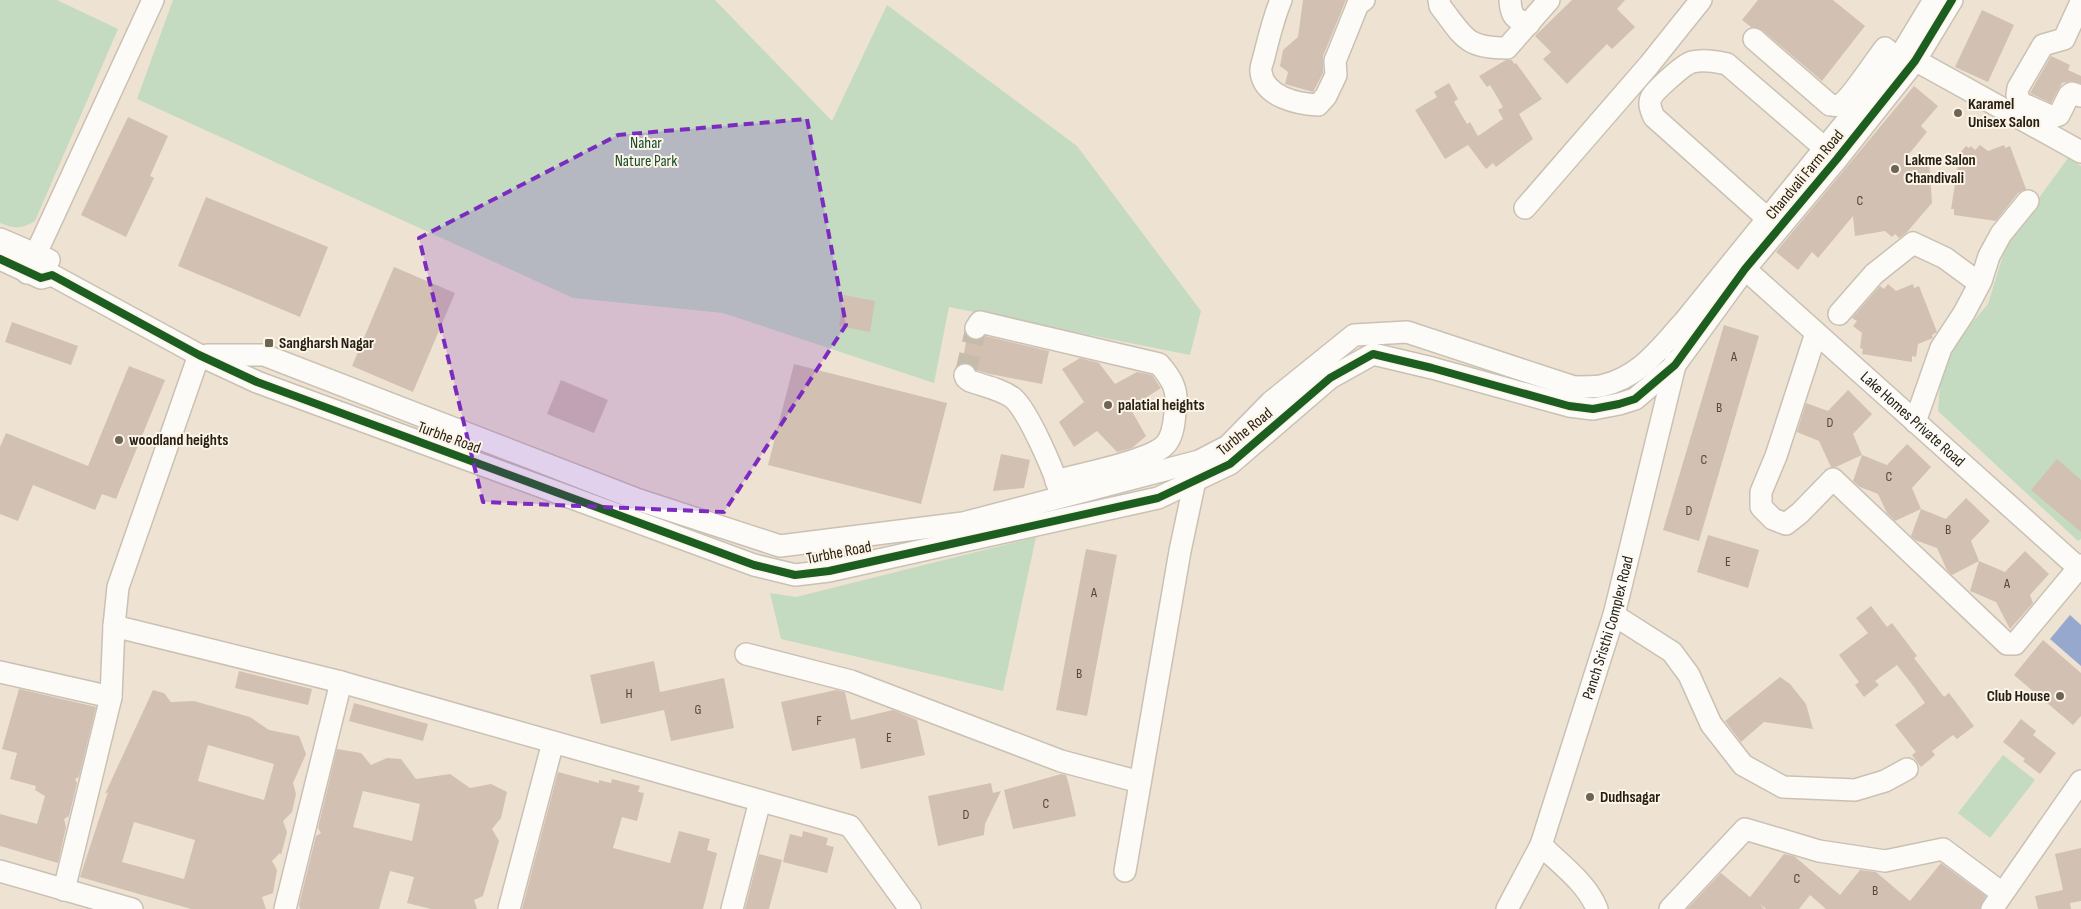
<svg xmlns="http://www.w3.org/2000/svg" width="2081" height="909" font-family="'Sofia Sans Condensed',sans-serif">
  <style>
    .green { fill: #c4dbc1 }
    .water { fill: #96a8ce }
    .building { fill: #d2c0b2; fill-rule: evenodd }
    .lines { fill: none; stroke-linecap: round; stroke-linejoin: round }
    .minor-tunnel { stroke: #c6bcac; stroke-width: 21; stroke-dasharray: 21 11; stroke-linecap: butt }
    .minor-casing { stroke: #cac1b3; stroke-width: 24 }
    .minor { stroke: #fcfbf8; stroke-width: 21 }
    .cycleway-casing { stroke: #fdf4e8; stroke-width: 11 }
    .cycleway { stroke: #1b5e20; stroke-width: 8 }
    .marked { fill: #7b2cbf; fill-opacity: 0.2; stroke: #7b2cbf; stroke-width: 4; stroke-dasharray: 10 6; stroke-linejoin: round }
    .poi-dot { fill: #6d6456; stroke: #fdf4e8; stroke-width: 2 }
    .labels { text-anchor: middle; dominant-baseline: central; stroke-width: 4; stroke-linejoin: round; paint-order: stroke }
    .number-label { font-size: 14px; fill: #52483c }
    .poi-label { font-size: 16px; font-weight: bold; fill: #272014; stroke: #fdf4e8; text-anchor: start }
    .park-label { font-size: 16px; fill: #154c2e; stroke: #fdf4e8 }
    .street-label { font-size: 16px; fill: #272014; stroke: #fdf4e8 }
  </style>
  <rect width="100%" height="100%" fill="#eee3d2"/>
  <!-- green -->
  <g class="green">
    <path d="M0,0H57L118,29L35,221C22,229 14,229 0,223Z"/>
    <path d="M173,0H715L832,121L887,5L1077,146L1201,311L1190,355L949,307L934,383L723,313L573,298L137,99Z"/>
    <path d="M2068,158L2081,166V539L2078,541L1938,411L1941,372L1948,353L1958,339L1988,304L2007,242Z"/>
    <path d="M1036,537L1003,691L781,639L770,593L796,597Z"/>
    <path d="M2003,755L2035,780L1990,838L1958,813Z"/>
  </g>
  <!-- water -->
  <path class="water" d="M2070,615L2081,625V666L2050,639Z"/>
  <!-- building -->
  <g class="building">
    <path d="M1303,0H1346L1323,56V73L1313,92L1285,84L1288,72L1280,66L1283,50L1298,37Z"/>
    <path d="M1572,0H1625L1617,9L1635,27L1612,49L1607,44L1567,84L1543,59L1551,52L1535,36Z"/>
    <path d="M1758,0H1833L1865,26L1822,81L1762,30L1751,27L1742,20Z"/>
    <path d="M1982,10L2014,25L1988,82L1955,67Z"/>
    <path d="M2051,56L2070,65L2068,70L2081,76V83L2071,81L2062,83L2051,103L2030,93Z"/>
    <path d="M1506,60H1512L1514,64L1516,63L1542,99L1519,114L1533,139L1496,167L1493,163L1486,169L1468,145L1445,159L1415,110L1437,97L1434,92L1449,83L1458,99L1454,102L1467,124L1470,122L1478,136L1503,119L1498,110L1503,107L1490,85L1487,87L1479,76Z"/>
    <path d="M1914,86L1938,106L1921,126L1927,132L1904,160L1924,158V161H1929L1932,203L1907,232L1899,238L1895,234L1892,237L1885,231L1855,236L1853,216L1818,258L1812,252L1798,270L1776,252Z"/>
    <path d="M128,117L168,136L150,176L154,178L126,237L81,215Z"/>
    <path d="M1980,145L1988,151L2004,145L2005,148L2010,146L2026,189L2018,193L1996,221L1954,215V209H1951L1960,153L1966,146L1969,148L1971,146L1975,150Z"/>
    <path d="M206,197L328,247L300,317L178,266Z"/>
    <path d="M394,267L455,293L413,392L352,366Z"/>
    <path d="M1888,284L1896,291L1913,284L1914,288L1919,286L1937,332L1932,335L1933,338L1918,344L1916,357L1912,356V362L1862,354L1863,349L1860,348L1862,333L1853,326L1857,321L1852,318L1880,286L1884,289Z"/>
    <path d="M844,295L875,301L870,332L839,326Z"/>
    <path d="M12,322L78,346L71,365L5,342Z"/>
    <path d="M1724,325L1759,336L1699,541L1663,530Z"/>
    <path d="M985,336L1049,351L1042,384L990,374L976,370L968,363H962L967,337L976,340Z"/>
    <path d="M1080,358L1099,363L1115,384L1137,372L1152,375L1160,387L1161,388L1130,408L1146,436L1132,448L1117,452L1097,431L1074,447L1059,422L1084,402L1062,369Z"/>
    <path d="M794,364L947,403L921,504L768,465Z"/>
    <path d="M129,366L165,380L116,499L102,494L95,510L33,485L18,521L0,514V447L6,433L88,466Z"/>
    <path d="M561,380L608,400L594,433L547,414Z"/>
    <path d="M1848,390L1872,414L1853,434L1862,455L1836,467H1831L1819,441L1797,432L1806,403L1828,411Z"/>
    <path d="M1907,444L1931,467L1912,488L1921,509L1895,521L1887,513L1878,494L1860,487L1853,481L1862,455L1887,465Z"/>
    <path d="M1001,454L1030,460L1024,488L993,491Z"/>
    <path d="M2057,459L2081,480V532L2031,490Z"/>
    <path d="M1966,498L1990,521L1971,541L1979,561L1952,575L1947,570L1937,548L1915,540L1911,536L1921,509L1946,519Z"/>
    <path d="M1708,535L1759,550L1748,588L1697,572Z"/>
    <path d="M1086,549L1117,555L1087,716L1056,710Z"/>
    <path d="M2025,551L2049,574L2030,595L2033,603L2010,629L1996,602L1970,591L1979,561L2005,572Z"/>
    <path d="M1871,606L1887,627L1892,623L1917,656L1914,658L1944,697L1949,693L1974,726L1957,739L1953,735L1932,751L1935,755L1921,767L1912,755L1916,752L1895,725L1925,703L1914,687L1897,665L1875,681L1879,685L1864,697L1855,685L1859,682L1839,655L1868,633L1856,618Z"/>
    <path d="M2043,640L2081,673V716L2073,725L2014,675Z"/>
    <path d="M654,661L660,692L724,678L734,728L671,741L664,710L601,724L590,675Z"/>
    <path d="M239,671L312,689L308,705L235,688Z"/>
    <path d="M1780,677L1790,684L1806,704L1813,729L1764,722L1741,742L1725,721Z"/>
    <path d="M19,689L96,707L79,777L75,779L77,783L69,816L64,819L66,827L58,863L0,846V814L37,824L45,796L35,790L36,786L10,779L17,753L2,749Z"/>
    <path d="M153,690L164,693L171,702L194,701L250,717L269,730L299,736L306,754L293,783L296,794L292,812L283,821L287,832L281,855L280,853L272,861L277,870L273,893L262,897L266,909H191L80,877L108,792L105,794ZM208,745L274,764L264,800L198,781ZM134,822L195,840L184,879L122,862Z"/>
    <path d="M836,690L845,692L851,720L893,710L917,720L925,755L861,769L855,738L792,751L781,702Z"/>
    <path d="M354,703L428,724L423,741L349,721Z"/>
    <path d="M2021,719L2036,731L2033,735L2056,753L2040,774L2023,761L2025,759L2003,742Z"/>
    <path d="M337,749L361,753L371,765L387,758L401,759L416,779L450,774L470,788L491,784L507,792L501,818L492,829L499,841L483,896L474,900L477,909H431L407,903L414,877L390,871L379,909H300L299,905L316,836L321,833L318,828ZM363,791L420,804L412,841L353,827Z"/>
    <path d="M558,772L599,783V780L611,783L612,779L640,786L638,792L644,793L637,821L622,817L613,848L670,863L679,831L710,839L707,850L717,853L703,909H522Z"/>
    <path d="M1061,774L1066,775L1069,785L1076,816L1013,829L1004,790Z"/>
    <path d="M991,783L993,793L1001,791L985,824L984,835L938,846L928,796Z"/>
    <path d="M803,831L828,838L826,845L834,847L827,873L783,862L790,834L802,837Z"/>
    <path d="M2081,848V901L2070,903L2071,909H2038L2035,896L2063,890L2055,854Z"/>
    <path d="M759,854L782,860L769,909H745Z"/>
    <path d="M1784,854L1794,856L1840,895L1860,870L1876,872L1910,901L1941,863L1986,896L1980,909H1826L1810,895L1799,909H1766L1760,904L1764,909H1687L1721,873L1750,897Z"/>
  </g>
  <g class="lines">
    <!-- minor-tunnel -->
    <path class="minor-tunnel" d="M965,375L976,328"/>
    <!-- minor casing -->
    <g class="minor-casing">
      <g id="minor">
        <path d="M1281,0C1273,19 1269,37 1264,57C1263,61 1260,68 1261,72C1264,97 1298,104 1318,105L1326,96L1336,75L1335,61L1358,4L1364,0"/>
        <path d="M1439,0L1440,6C1464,37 1465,48 1507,48L1549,0"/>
        <path d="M1510,0C1511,16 1514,19 1529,24"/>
        <path d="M2081,2L2064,39L2043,45L2018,88L2017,95L2021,103L2053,117L2059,115L2069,95L2072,93L2081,96"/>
        <path d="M1754,39L1830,105C1832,105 1835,106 1838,105C1848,103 1877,58 1885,48L1897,58"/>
        <path d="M1904,54L2081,152"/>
        <path d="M1525,208L1649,65L1701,0"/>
        <path d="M1778,228L1654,117C1652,112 1648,105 1651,98C1654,91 1684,64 1692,62C1704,59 1715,61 1727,64L1835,157"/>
        <path d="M0,239L49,260"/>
        <path d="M0,259L41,278L52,275L199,355L257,382L754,565L795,575L829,571L1158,498L1230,464L1330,378L1373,354L1432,368L1569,406L1593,409L1619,404L1635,399L1675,365L1745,269L1837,159L1915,61L1952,0"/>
        <path id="s1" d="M1745,269L2081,570"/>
        <path d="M27,273L153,0"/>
        <path d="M1839,314L1874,274L1913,243L1945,258L1979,283"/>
        <path d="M976,328L980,322L1159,364C1173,380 1179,391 1175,413C1174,423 1173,437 1165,445C1150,461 1080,474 1056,481"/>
        <path d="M1816,333L1776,456L1761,492V507L1773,519L1786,524L1800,513L1833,479L2007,644H2015L2081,565"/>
        <path d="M199,355L118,587L114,626L341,682L850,826L910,909"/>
        <path d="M207,355H264L639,500L780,546L963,523L1199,461L1228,446L1271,402L1354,335L1407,332L1574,387C1583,387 1593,387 1601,386C1640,377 1658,350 1683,323L1902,53L1934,0"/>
        <path d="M965,375L966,378L970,381C984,386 1001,389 1013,398C1028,411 1056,474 1060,494"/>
        <path d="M1915,422L1941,348L1964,313L1981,281L1989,256L2001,234L2028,201"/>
        <path d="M1614,615L1672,652L1689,675L1711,724L1743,765L1783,787L1855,790L1885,781L1907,769"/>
        <path d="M746,654L851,681L1061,761L1140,782"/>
        <path d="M0,672L111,697L64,890"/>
        <path d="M111,697L114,626"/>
        <path d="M1541,845C1560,864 1587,883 1597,909"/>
        <path d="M0,871L132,909"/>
        <path d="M1125,871L1180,551L1197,471"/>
        <path d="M285,909L341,682"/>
        <path d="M509,909L553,742"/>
        <path d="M732,909L760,801"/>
        <path id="s2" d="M1507,909L1541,845L1614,615L1675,365V362"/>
        <path d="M1670,909L1745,829L1819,851L1885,861L1943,849L2002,893"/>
        <path d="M1992,909L2081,781"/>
      </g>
    </g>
    <!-- minor -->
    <use href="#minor" class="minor"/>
    <!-- cycleway casing -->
    <g class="cycleway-casing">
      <path id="cycleway" d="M0,259L41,278L52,275L199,355L257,382L754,565L795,575L829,571L1158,498L1230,464L1330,378L1373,354L1432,368L1569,406L1593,409L1619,404L1635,399L1675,365L1745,269L1837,159L1915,61L1952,0"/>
    </g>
    <!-- cycleway -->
    <use href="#cycleway" class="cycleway"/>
  </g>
  <!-- marked area -->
  <path class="marked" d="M807,119L846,325L724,512L483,502L419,238L618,135Z"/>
  <!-- markers -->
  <g class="poi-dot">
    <circle cx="1958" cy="113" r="5"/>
    <circle cx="1895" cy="169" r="5"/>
    <rect x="264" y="338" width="10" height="10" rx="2.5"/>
    <circle cx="1108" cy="405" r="5"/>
    <circle cx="119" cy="440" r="5"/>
    <circle cx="2060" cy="696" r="5"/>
    <circle cx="1590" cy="797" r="5"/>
  </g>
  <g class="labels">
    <!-- number labels -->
    <g class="number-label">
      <text x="1860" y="200">C</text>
      <text x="1734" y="356">A</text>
      <text x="1719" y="407">B</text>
      <text x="1830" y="422">D</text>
      <text x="1704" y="459">C</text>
      <text x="1889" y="476">C</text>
      <text x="1689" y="510">D</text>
      <text x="1948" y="529">B</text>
      <text x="1728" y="561">E</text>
      <text x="2007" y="583">A</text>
      <text x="1094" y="592">A</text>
      <text x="1079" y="673">B</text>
      <text x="629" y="693">H</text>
      <text x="698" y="709">G</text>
      <text x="819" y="720">F</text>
      <text x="889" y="737">E</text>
      <text x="1046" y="803">C</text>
      <text x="966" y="814">D</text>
      <text x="1797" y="878">C</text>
      <text x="1875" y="890">B</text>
    </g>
    <!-- poi labels -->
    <g class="poi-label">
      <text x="1968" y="104">Karamel<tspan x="1968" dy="18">Unisex Salon</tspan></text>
      <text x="1905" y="160">Lakme Salon<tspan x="1905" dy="18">Chandivali</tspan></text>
      <text x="279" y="343">Sangharsh Nagar</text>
      <text x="1118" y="405">palatial heights</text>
      <text x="129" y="440">woodland heights</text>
      <text x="2050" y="696" text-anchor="end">Club House</text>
      <text x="1600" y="797">Dudhsagar</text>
    </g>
    <!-- park labels -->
    <g class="park-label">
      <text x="646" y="143">Nahar<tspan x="646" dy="18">Nature Park</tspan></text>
    </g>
    <!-- street labels -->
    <g class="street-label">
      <text transform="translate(1805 175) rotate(-50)">Chandvali Farm Road</text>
      <text stroke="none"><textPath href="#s1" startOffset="225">Lake Homes Private Road</textPath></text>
      <text transform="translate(1245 432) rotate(-39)">Turbhe Road</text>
      <text transform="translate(449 438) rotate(20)">Turbhe Road</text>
      <text transform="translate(839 553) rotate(-11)">Turbhe Road</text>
      <text stroke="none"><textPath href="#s2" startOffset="300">Panch Sristhi Complex Road</textPath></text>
    </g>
  </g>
</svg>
